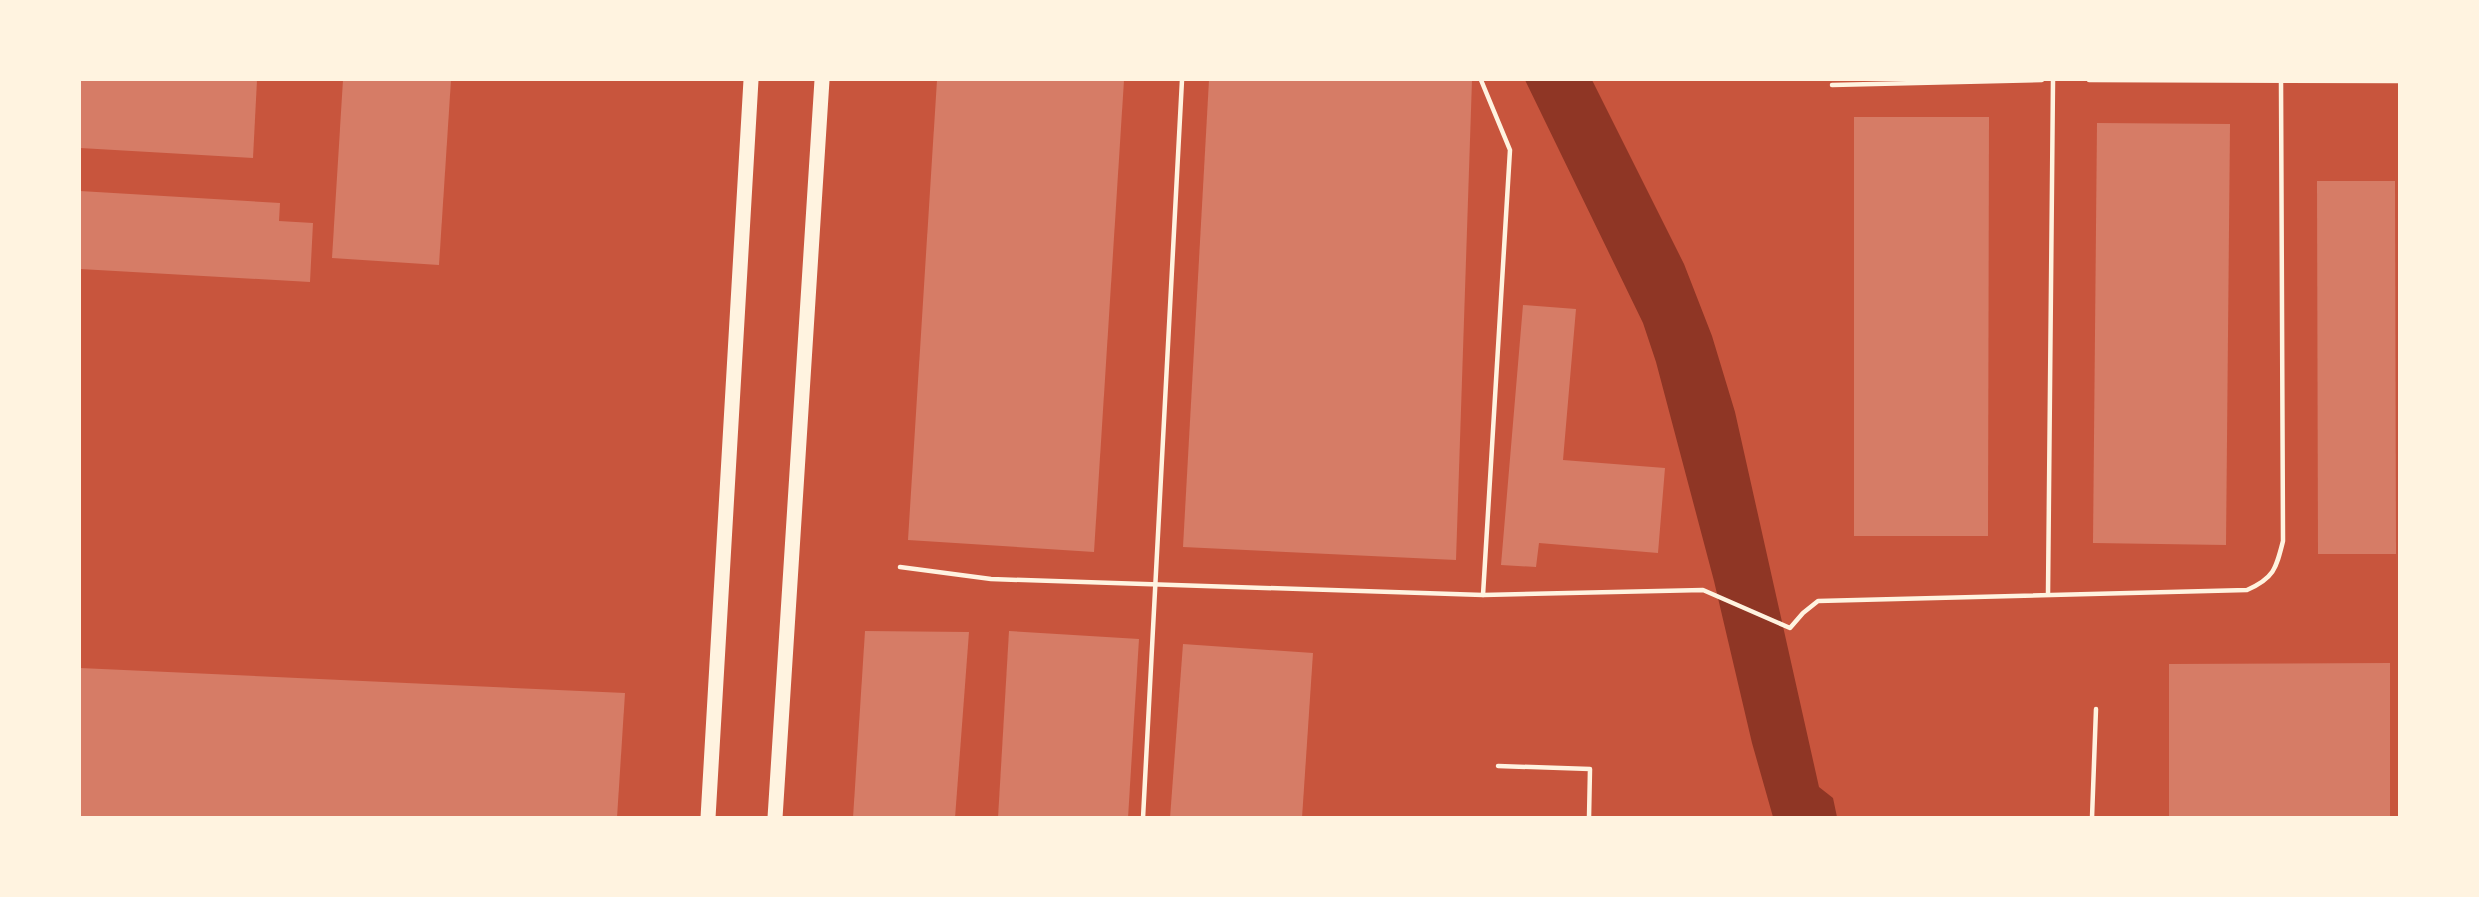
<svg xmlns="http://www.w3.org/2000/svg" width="2479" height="897" font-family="Literata,serif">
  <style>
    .water { fill: #8f3625 }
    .building { fill: #d67c66 }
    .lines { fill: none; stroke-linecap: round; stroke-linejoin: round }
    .service { stroke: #fff3e0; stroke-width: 4.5 }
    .primary { stroke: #fff3e0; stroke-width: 15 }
  </style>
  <rect width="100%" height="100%" fill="#c8553d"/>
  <!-- water -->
  <path class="water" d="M1525,80H1592L1684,264L1712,336L1735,412L1819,787L1833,798L1837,817H1773L1752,743L1714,581L1656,362L1643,323Z"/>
  <!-- building -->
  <g class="building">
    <path d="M80,80H257L253,158L80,148Z"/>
    <path d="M343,80H451L439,265L332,258Z"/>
    <path d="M937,80H1124L1094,552L908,540Z"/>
    <path d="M1209,80H1472L1456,560L1183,547Z"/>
    <path d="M1854,117H1989L1988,536H1854Z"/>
    <path d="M2097,123L2230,124L2226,545L2093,543Z"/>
    <path d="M2317,181H2395L2396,554H2318Z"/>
    <path d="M80,191L280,203L279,221L313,223L310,282L80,269Z"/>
    <path d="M1523,305L1576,309L1563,460L1665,468L1658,553L1539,543L1536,567L1501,565Z"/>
    <path d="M865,631L969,632L955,818H853Z"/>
    <path d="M1009,631L1139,639L1128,818H998Z"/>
    <path d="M1183,644L1313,653L1302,818H1170Z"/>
    <path d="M2390,663V818H2169V664Z"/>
    <path d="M80,668L625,693L617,818H80Z"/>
  </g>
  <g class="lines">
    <!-- service -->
    <g class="service">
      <path d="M1481,80L1510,150L1483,595"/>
      <path d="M2089,80L2400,81"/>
      <path d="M1832,85L2042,80"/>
      <path d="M900,567L991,579L1483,595L1703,590L1790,628L1803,613L1818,601L2247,590C2274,578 2276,569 2283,541L2281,81"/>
      <path d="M2048,594L2053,80"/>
      <path d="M1498,766L1590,769L1589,818"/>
      <path d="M1143,818L1182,80"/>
      <path d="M2092,818L2096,709"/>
    </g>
    <!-- primary -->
    <g class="primary">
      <path d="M708,818L751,80"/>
      <path d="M775,818L822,80"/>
    </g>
  </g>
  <!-- border -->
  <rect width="2479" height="897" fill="none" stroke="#fff3e0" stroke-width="162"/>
</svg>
